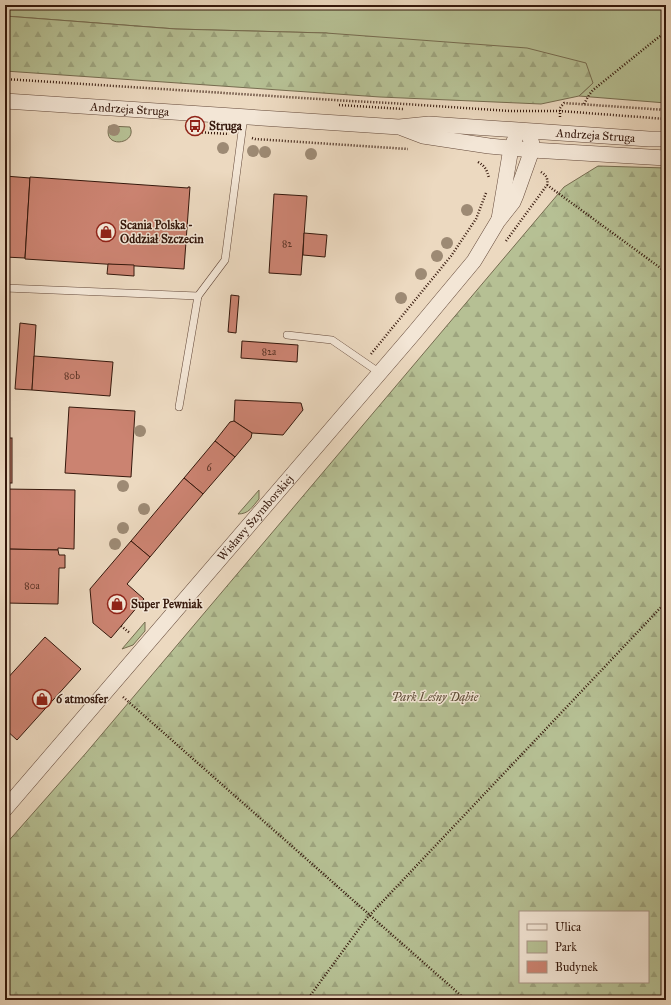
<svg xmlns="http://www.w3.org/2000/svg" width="671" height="1005" font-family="'IM FELL Great Primer',serif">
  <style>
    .green { fill: #b6c094; stroke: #766c50 }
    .forest { fill: url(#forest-firs); stroke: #766c50; fill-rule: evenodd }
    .building { fill: #cb8371; stroke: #35180c }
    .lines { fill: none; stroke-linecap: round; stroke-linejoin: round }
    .lane-casing { stroke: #634839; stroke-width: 8 }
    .street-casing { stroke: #634839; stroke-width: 16 }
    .path { stroke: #35180c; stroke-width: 2.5; stroke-dasharray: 1 2; stroke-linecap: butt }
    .lane { stroke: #f3e6d6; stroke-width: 7 }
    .street { stroke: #f3e6d6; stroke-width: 15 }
    .tree { fill: #9d8a74 }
    .labels { text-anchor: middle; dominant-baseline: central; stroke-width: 3; stroke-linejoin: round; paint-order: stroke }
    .number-label { font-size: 10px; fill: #5a3325 }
    .street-label { font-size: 12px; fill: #35180c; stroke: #f3e6d6 }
    .poi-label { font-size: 12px; font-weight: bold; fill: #35180c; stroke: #f3e6d6; text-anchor: start }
    .park-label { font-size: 12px; font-style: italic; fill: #5c4a35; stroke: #f3e6d6 }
  </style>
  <defs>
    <pattern id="forest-firs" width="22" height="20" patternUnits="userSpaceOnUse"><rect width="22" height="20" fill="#b6c094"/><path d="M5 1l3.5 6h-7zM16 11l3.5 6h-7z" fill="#9da47e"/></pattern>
  </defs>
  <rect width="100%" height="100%" fill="#ecd9c0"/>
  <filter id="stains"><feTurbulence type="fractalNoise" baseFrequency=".005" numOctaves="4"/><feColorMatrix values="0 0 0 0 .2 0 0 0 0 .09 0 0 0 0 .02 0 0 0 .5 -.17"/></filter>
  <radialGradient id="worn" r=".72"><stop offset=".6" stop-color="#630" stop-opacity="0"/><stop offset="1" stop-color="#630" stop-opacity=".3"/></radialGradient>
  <!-- green -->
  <g class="green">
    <path d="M5,5H666V103L579,96L593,83L326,33L176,29L5,16Z"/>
    <path d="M109,126L130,127C138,144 102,150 109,126Z"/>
    <path d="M259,490V499C252,507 249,514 238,514Z"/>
    <path d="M145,622V631L133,645L122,649Z"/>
  </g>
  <!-- forest -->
  <g class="forest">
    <path d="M5,16L176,29L326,33L527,48L586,63L593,83L579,96L541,104L380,97L5,71Z"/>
    <path d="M598,166L666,168V1000H5V845L86,753L564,187ZM520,912H648V982H520Z"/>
  </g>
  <!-- building -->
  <g class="building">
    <path d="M5,176L30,178L25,258L5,257Z"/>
    <path d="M30,177L188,188V187H190L184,269L25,259Z"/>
    <path d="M274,194L307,196L301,275L269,273Z"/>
    <path d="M304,233L327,235L325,257L303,255Z"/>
    <path d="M108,264L134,265V276L107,274Z"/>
    <path d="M231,295L239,296L236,333L228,332Z"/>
    <path d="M20,323L36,325L32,390L15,389Z"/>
    <path d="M242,341L298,345L297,362L241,358Z"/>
    <path d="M34,356L113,362L110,396L32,390Z"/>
    <path d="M235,400L301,403L303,410L283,435L252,433L234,421Z"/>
    <path d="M69,407L135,411L131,477L65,473Z"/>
    <path d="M234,421L252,433L251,438L235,457L215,441L230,422Z"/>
    <rect x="5" y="438" width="7" height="45"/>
    <path d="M215,441L235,457L203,494L184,478Z"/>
    <path d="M184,478L203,494L150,557L131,541Z"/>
    <path d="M5,489L75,490L74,549L58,548V550L5,549Z"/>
    <path d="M131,541L150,557L127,584L144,599L111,638L93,623L90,589Z"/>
    <path d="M5,549L58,550L59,555H65V568H59L58,604L5,603Z"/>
    <path d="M45,637L81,669L17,740L5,729V681Z"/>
  </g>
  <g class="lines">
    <!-- lane casing -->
    <g class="lane-casing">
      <g id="lane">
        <path d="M5,288L198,296"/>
        <path d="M287,335L332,340L380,373"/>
        <path d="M179,407L198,296L225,260L244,116"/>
      </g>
    </g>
    <!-- street casing -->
    <g class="street-casing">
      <g id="street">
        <path id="s1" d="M5,101L399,127L429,124L649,139H666"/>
        <path d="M402,128L423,136L489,146L532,150L666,158"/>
        <path d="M499,219L511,148L515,139"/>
        <path id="s2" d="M5,809L414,333L474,261L498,221L513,202L516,195L532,150C533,142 530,137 525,131"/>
      </g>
    </g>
    <!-- path -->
    <g class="path">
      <path d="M5,79L350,101L390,103L510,111H560L666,119"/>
      <path d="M584,104L589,95L593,90L655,40L666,32"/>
      <path d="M339,105L403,109"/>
      <path d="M560,117V108L564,103L666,110"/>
      <path d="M196,132L229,134"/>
      <path d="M252,138L255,139L408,149"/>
      <path d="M478,162C485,166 487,170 489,178"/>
      <path d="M547,185L666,272"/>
      <path d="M506,241L547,185C548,179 547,176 541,172"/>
      <path d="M371,354L451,256L476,219L486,193"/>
      <path d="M121,626L130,633"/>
      <path d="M123,697L466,1000"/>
      <path d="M307,1000L367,918L666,602"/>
    </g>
    <!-- lane -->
    <use href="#lane" class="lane"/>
    <!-- street -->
    <use href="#street" class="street"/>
  </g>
  <!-- trees -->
  <g class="tree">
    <circle cx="114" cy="130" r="6"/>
    <circle cx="223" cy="148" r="6"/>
    <circle cx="253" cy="151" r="6"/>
    <circle cx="265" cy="152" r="6"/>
    <circle cx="311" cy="154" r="6"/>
    <circle cx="467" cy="210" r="6"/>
    <circle cx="447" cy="243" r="6"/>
    <circle cx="437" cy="256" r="6"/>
    <circle cx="421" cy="274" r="6"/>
    <circle cx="401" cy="298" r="6"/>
    <circle cx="140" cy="431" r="6"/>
    <circle cx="123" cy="486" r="6"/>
    <circle cx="144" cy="509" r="6"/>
    <circle cx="123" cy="528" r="6"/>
    <circle cx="115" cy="544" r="6"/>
  </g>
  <!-- icons -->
  <defs>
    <g id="bus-ring" transform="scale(1)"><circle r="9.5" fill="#f3e6d6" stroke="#8f2418" stroke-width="1.5"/><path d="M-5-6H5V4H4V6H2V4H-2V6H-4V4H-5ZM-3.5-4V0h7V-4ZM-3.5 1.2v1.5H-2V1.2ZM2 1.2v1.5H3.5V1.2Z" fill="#8f2418"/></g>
    <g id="shop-ring" transform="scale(1)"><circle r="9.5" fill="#f3e6d6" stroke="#8f2418" stroke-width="1.5"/><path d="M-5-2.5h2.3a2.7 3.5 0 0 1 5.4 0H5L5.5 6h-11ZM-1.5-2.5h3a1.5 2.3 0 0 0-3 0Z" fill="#8f2418"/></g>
  </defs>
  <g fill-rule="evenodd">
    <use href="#bus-ring" x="195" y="126"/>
    <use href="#shop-ring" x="106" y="232"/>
    <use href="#shop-ring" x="117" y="604"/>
    <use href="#shop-ring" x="42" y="699"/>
  </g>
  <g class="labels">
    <!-- number labels -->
    <g class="number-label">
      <text x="287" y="244">82</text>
      <text x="269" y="352">82a</text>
      <text x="72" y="376">80b</text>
      <text x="209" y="468">6</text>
      <text x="32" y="586">80a</text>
    </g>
    <!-- street labels -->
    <g class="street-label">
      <text stroke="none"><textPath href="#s1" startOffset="125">Andrzeja Struga</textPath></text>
      <text stroke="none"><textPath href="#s1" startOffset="592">Andrzeja Struga</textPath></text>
      <text stroke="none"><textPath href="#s2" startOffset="384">Wisławy Szymborskiej</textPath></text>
    </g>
    <!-- poi labels -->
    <g class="poi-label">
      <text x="209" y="126">Struga</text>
      <text x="120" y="225">Scania Polska -<tspan x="120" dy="14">Oddział Szczecin</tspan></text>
      <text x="131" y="604">Super Pewniak</text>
      <text x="56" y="699">6 atmosfer</text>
    </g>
    <!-- park labels -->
    <g class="park-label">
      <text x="435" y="697">Park Leśny Dąbie</text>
    </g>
  </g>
  <!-- margin -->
  <rect width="671" height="1005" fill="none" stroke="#ecd9c0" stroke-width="20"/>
  <rect x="6" y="6" width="659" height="993" fill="none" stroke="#35180c" stroke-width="2"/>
  <rect x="10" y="10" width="651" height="985" fill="none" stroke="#35180c"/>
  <!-- legend -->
  <rect x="519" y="911" width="130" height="72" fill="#f3e6d6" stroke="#a79485"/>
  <rect x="527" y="924" width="20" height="6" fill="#f3e6d6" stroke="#a79485"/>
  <text x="555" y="931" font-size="12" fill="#35180c">Ulica</text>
  <rect x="527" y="941" width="20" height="12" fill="#b6c094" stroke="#a79485"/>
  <text x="555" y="951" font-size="12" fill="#35180c">Park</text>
  <rect x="527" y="961" width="20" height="12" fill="#cb8371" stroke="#a79485"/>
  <text x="555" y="971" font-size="12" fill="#35180c">Budynek</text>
  <rect width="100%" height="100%" filter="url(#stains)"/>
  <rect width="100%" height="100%" fill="url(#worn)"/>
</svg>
